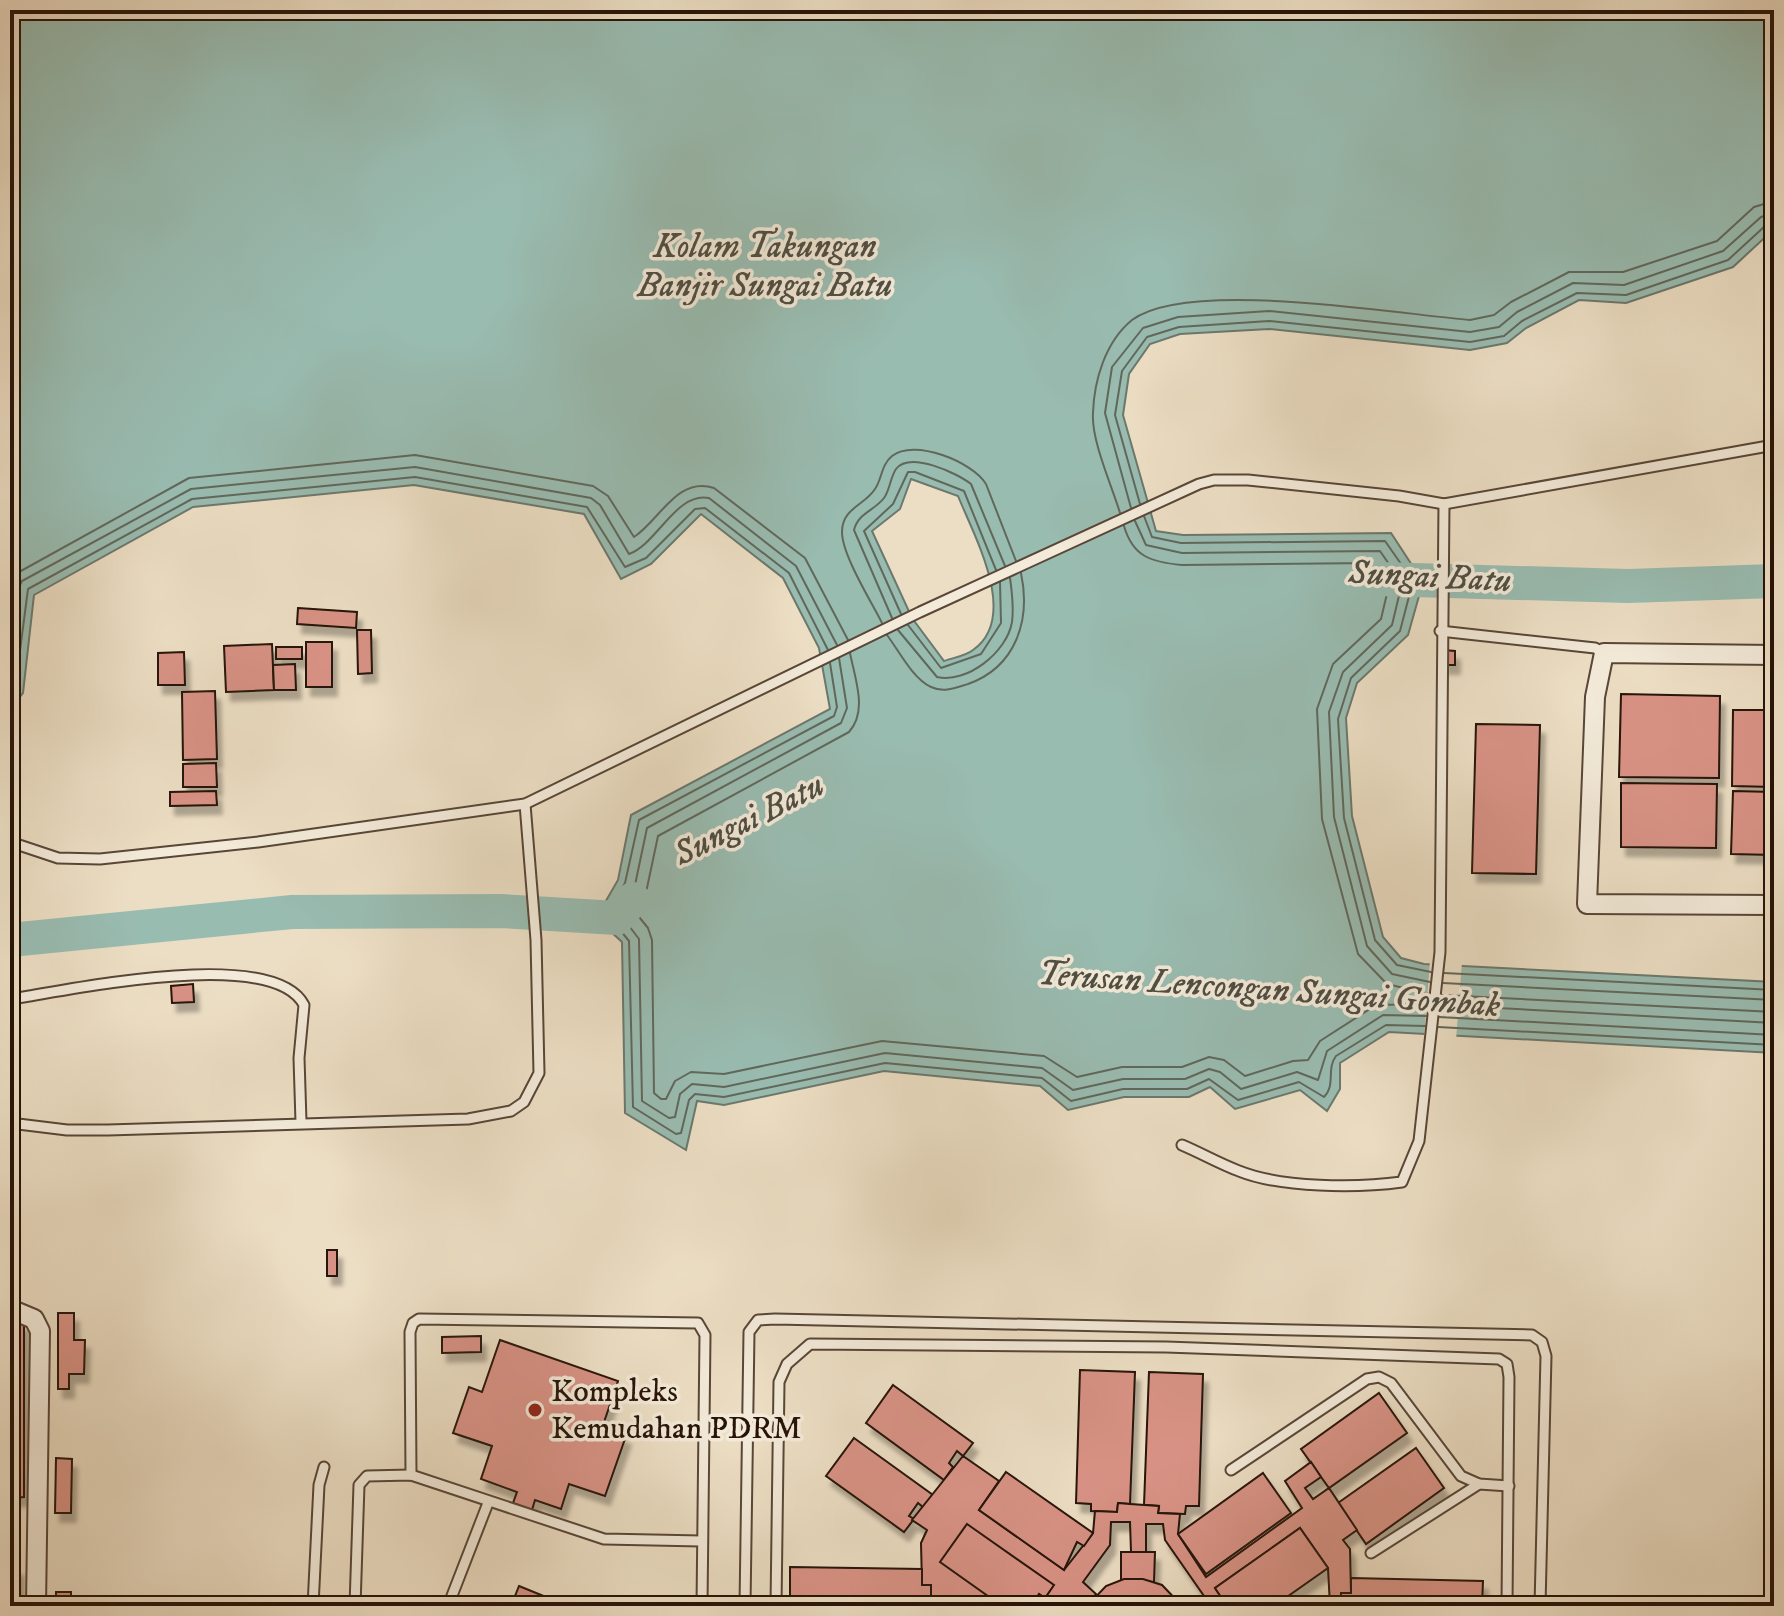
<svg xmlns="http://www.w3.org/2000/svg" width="1784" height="1616" font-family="'IM FELL DW Pica',serif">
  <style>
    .water { fill: #99bcb1; stroke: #6b786d; stroke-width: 2; fill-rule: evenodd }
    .pier { fill: #ecdec4 }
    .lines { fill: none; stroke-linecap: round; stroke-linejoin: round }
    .shore { stroke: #60685c; stroke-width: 2 }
    .river { stroke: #99bcb1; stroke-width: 34 }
    .building { fill: #d89285; stroke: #271308; stroke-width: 2; filter: url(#shadow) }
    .lane-casing { stroke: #584637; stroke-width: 13 }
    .street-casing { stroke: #584637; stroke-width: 22 }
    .lane { stroke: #f3ead9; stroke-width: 9 }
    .street { stroke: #f3ead9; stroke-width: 18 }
    .poi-dot { fill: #8f2418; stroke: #f3ead9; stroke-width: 3 }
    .labels { text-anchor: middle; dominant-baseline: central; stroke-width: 7; stroke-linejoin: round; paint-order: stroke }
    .poi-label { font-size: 32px; fill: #271308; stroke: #f3ead9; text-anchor: start }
    .water-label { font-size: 34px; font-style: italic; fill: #4f4e43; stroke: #f3ead9 }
  </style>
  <defs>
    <filter id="shadow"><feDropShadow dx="5" dy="9" stdDeviation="2" flood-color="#0004"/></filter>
  </defs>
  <rect width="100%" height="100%" fill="#ecdec4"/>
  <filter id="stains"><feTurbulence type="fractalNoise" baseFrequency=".0025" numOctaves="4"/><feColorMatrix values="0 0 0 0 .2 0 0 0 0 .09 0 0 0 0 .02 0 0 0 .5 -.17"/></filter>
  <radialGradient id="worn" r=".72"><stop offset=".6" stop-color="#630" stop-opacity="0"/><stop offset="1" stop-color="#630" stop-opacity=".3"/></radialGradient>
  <!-- water -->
  <path class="water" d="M10,10H1774V229L1733,267L1626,303L1579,300L1526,328L1507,343L1470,350L1269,329L1180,334L1150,344L1129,374L1123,415L1156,531L1183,535L1391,533L1423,582L1408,635L1357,683L1346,718L1352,816L1383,937L1401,958L1424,964L1774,982V1053L1389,1032L1340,1063V1089L1327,1111L1300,1090L1235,1109L1210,1087L1189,1097H1124L1068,1110L1040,1086L884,1071L724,1105L697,1101L686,1150L625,1113L622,942L596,918L618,880L631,815L830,709L819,648L783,578L701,514L651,564L621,579L584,514L414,485L193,507L34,595L23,693L10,709ZM911,479L958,496C974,536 1020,617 973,650C966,656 952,658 944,661L912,618L872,531L900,509Z"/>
  <!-- pier -->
  <path class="pier" d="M1430,960L1462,962L1456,1040L1424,1038Z"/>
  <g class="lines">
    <!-- shore -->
    <g class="shore">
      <path d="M1140,504L1115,415L1122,371L1147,337L1179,327L1269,321L1470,342L1504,336L1522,321L1577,293L1626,295L1728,260L1765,226L1774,223"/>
      <path d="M1131,508L1105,413L1112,367L1143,328L1178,317L1269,311L1470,332L1499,327L1517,312L1573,283L1624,285L1723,251L1761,217L1774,213"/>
      <path d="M1120,513C1112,486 1091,440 1093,413C1094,381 1105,342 1132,320C1188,278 1397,314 1470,320L1494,315L1511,302L1569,272H1623L1717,241L1754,207L1774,201"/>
      <path d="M1144,516L1152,537L1181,543L1385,541L1413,581L1400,631L1351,678L1338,719L1344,818L1375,940L1397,965L1431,972"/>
      <path d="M1135,521L1146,545L1182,553L1380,551L1402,583L1392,625L1343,672L1329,712L1334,817L1367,946L1392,974L1430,982"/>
      <path d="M1124,526C1133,557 1151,562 1182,565L1373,563L1389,585L1381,619L1333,664L1317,709L1322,819L1358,954L1387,984L1429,994"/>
      <path d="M10,577L189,478L415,455L593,486L608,496L634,537C660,520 677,476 714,488L805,558L848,640"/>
      <path d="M901,614L864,531L893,504L908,472H915L964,491L996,570"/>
      <path d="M892,618L854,530C858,513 874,511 884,498C890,490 890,478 896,469C910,451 957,473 971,484L1005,566"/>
      <path d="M882,623C871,601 842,555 842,532C842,508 864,506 875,489C882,479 881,465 892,456C914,438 973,462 986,484L1016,561"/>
      <path d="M908,625L941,668L981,654L1001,623L1000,582"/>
      <path d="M898,630L937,677C967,684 1007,652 1012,622C1014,607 1012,592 1010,578"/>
      <path d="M887,635C899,651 913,679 931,687C944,693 955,688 968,684C1016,667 1031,620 1021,573"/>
      <path d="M10,646L16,593L22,581L191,489L415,467L591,498L600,505L629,554C657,544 677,491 709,498L796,566L837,645"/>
      <path d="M850,653C855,679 868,711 849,732L658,836L647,888L635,912L648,928L652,940L654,1093L661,1099H666L675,1081L691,1072L724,1074L882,1041L1044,1056L1077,1077L1122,1067H1182L1209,1057L1224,1060L1245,1076L1293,1061L1308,1060L1320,1041L1376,1005L1428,1004"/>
      <path d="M839,658L847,708L841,723L647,828L635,885L620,914L639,939L642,1101L669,1118L675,1117L680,1094L692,1084L724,1087L885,1053L1042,1068L1073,1090L1123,1079H1185L1209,1069L1220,1072L1241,1089L1297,1072L1318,1080L1327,1051L1383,1015L1426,1016"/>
      <path d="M830,663L837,707L834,716L639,820L625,883L607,914L629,941L633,1107L676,1134L681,1133L689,1100L695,1094L724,1097L885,1063L1042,1078L1071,1101L1123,1089H1187L1209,1079L1238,1100L1299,1082L1324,1097C1336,1085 1326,1069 1336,1056L1386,1025L1425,1026"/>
      <path d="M10,697L15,689L28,589L192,499L415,477L587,507L625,567L646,558L695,509L705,508L789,573L828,650"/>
      <path d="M1444,973L1774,990"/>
      <path d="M1443,983L1774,1000"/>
      <path d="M1442,995L1774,1012"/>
      <path d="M1441,1005L1774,1023"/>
      <path d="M1439,1017L1774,1035"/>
      <path d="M1438,1027L1774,1045"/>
    </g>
    <!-- river -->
    <g class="river">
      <path d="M1379,579L1628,586L1774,581"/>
      <path d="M10,940L292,912L501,911L617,918L633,899"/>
    </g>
  </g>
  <!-- building -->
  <g class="building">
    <path d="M298,608L357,612L356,628L297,624Z"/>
    <path d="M357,630H371L372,673L358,674Z"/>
    <rect x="306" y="642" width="26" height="45"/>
    <path d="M272,644L274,690L226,692L224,646Z"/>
    <rect x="276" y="647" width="26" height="12"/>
    <path d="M1443,650L1455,651V665H1443Z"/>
    <path d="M184,652L185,685H158V653Z"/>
    <path d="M295,664L296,690H274L273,665Z"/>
    <path d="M215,691L217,759L183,760L182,692Z"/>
    <path d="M1621,694L1720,696L1719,778L1619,777Z"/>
    <path d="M1733,710H1774V787L1732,786Z"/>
    <path d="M1476,724L1540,725L1536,874L1472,873Z"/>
    <path d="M216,763L217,787H183V764Z"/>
    <path d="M1621,783L1717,784L1716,848L1621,847Z"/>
    <path d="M216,791L217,805L170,806V792Z"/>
    <path d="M1733,791L1774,792V855L1731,854Z"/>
    <path d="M193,984L194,1002L172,1003L171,986Z"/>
    <rect x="327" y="1250" width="10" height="26"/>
    <path d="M58,1313H74V1340H85L84,1374H69V1389H58Z"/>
    <path d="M10,1322H24V1497L10,1498Z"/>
    <path d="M481,1336V1352L442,1353V1337Z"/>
    <path d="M500,1340L618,1381L602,1428L626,1436L605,1496L569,1484L561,1509L535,1500L532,1510L513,1503L517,1492L481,1479L492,1446L453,1433L469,1387L482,1392Z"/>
    <path d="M1080,1370L1135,1372L1130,1504L1118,1503L1117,1512L1091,1511V1504L1076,1503Z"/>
    <path d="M1149,1372L1203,1374L1199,1506H1186L1185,1514L1158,1513L1159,1506L1144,1505Z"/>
    <path d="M893,1385L973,1443L963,1456L957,1451L949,1463L953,1467L944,1480L866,1423Z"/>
    <path d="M1379,1393L1407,1433L1329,1488L1301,1449Z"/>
    <path d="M854,1438L933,1495L924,1508L918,1503L909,1516L914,1519L904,1532L826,1476Z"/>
    <path d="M1416,1448L1444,1488L1366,1544L1338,1503Z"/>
    <path d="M963,1456L999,1481L979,1510L1064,1570L1093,1533L1095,1511L1117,1512L1118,1503L1130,1504L1159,1506L1158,1513L1180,1514L1178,1534L1206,1577L1302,1508L1285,1481L1311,1462L1321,1477L1305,1488L1313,1499L1329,1488L1357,1530L1343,1540L1350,1549L1351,1593H1341V1606H1330L1328,1568L1300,1528L1215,1588L1227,1606H1211L1165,1540L1163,1524H1146V1552H1131L1130,1522H1111L1110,1545L1083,1582L1096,1594L1087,1606H1080L1071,1598L1064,1606H931V1585H922L921,1543L927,1530L912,1520Z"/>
    <path d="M56,1458L72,1459L71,1513H55Z"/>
    <path d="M1006,1472L1093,1533L1084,1546L1077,1542L1064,1570L979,1510Z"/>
    <path d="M1263,1473L1291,1513L1206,1574L1178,1534Z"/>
    <path d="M967,1524L1054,1585L1045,1598L1039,1594L1031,1606H1002L940,1562Z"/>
    <path d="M1300,1528L1328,1568L1274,1606H1227L1215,1588Z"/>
    <path d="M1121,1552H1155L1154,1582L1121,1580Z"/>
    <rect x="10" y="1567" width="9" height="39"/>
    <path d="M790,1567L922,1569V1585H931V1606H790Z"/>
    <path d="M1351,1578L1483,1581L1482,1606H1341V1593H1351Z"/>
    <path d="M1124,1579H1143L1162,1585L1182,1606H1087L1106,1586Z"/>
    <path d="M519,1586L568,1606H511Z"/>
    <rect x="56" y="1592" width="15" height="14"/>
  </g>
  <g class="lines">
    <!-- lane casing -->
    <g class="lane-casing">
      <g id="lane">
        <path d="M1440,631L1595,648L1604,653"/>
        <path d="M10,842L58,858L100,859L258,842L525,804L920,612L1199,484L1214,480H1248L1399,496L1444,504L1774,445"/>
        <path d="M10,999C67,991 272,945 304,1005L299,1058L301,1122"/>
        <path d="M10,1123L67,1130H108L468,1119L511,1111L524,1102L539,1073L536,940L525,804"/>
        <path d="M1182,1145C1201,1153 1220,1164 1239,1171C1281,1188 1357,1188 1402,1182L1419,1141L1440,952L1444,504"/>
        <path d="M1231,1470L1367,1379L1379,1377L1391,1383L1461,1476L1479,1484L1509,1486"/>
        <path d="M411,1475L410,1332L413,1323L419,1319L698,1323L705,1335L702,1606"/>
        <path d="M1371,1553L1479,1484"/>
        <path d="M313,1606L319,1485L324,1467"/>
        <path d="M355,1606L359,1485L367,1476L411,1475L604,1539L701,1541"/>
        <path d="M448,1606L488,1503"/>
        <path d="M745,1606L749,1332L758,1320L775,1319L1532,1335L1542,1342L1546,1356L1540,1606"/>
        <path d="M776,1606L779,1382L787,1364L810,1344L1166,1347L1499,1359L1507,1364L1509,1377L1507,1606"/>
      </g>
    </g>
    <!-- street casing -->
    <g class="street-casing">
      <g id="street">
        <path d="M1774,655L1604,653L1595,697L1587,904L1774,905"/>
        <path d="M10,1309L34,1319L40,1331L36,1606"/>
      </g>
    </g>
    <!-- lane -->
    <use href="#lane" class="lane"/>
    <!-- street -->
    <use href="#street" class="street"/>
  </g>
  <!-- markers -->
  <circle class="poi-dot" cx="535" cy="1410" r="8"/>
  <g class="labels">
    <!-- poi labels -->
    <g class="poi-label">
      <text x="551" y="1392">Kompleks<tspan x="551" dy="37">Kemudahan PDRM</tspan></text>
    </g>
    <!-- water labels -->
    <g class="water-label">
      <text x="765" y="247">Kolam Takungan<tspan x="765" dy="39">Banjir Sungai Batu</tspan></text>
      <text transform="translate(1430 577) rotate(3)">Sungai Batu</text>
      <text transform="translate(749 820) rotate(-27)">Sungai Batu</text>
      <text transform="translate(1269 990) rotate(4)">Terusan Lencongan Sungai Gombak</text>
    </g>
  </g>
  <!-- margin -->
  <rect width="1784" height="1616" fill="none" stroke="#ecdec4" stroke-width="40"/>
  <rect x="12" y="12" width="1760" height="1592" fill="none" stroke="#271308" stroke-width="4"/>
  <rect x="20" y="20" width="1744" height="1576" fill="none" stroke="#271308" stroke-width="2"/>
  <rect width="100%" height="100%" filter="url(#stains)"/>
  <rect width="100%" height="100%" fill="url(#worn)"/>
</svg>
